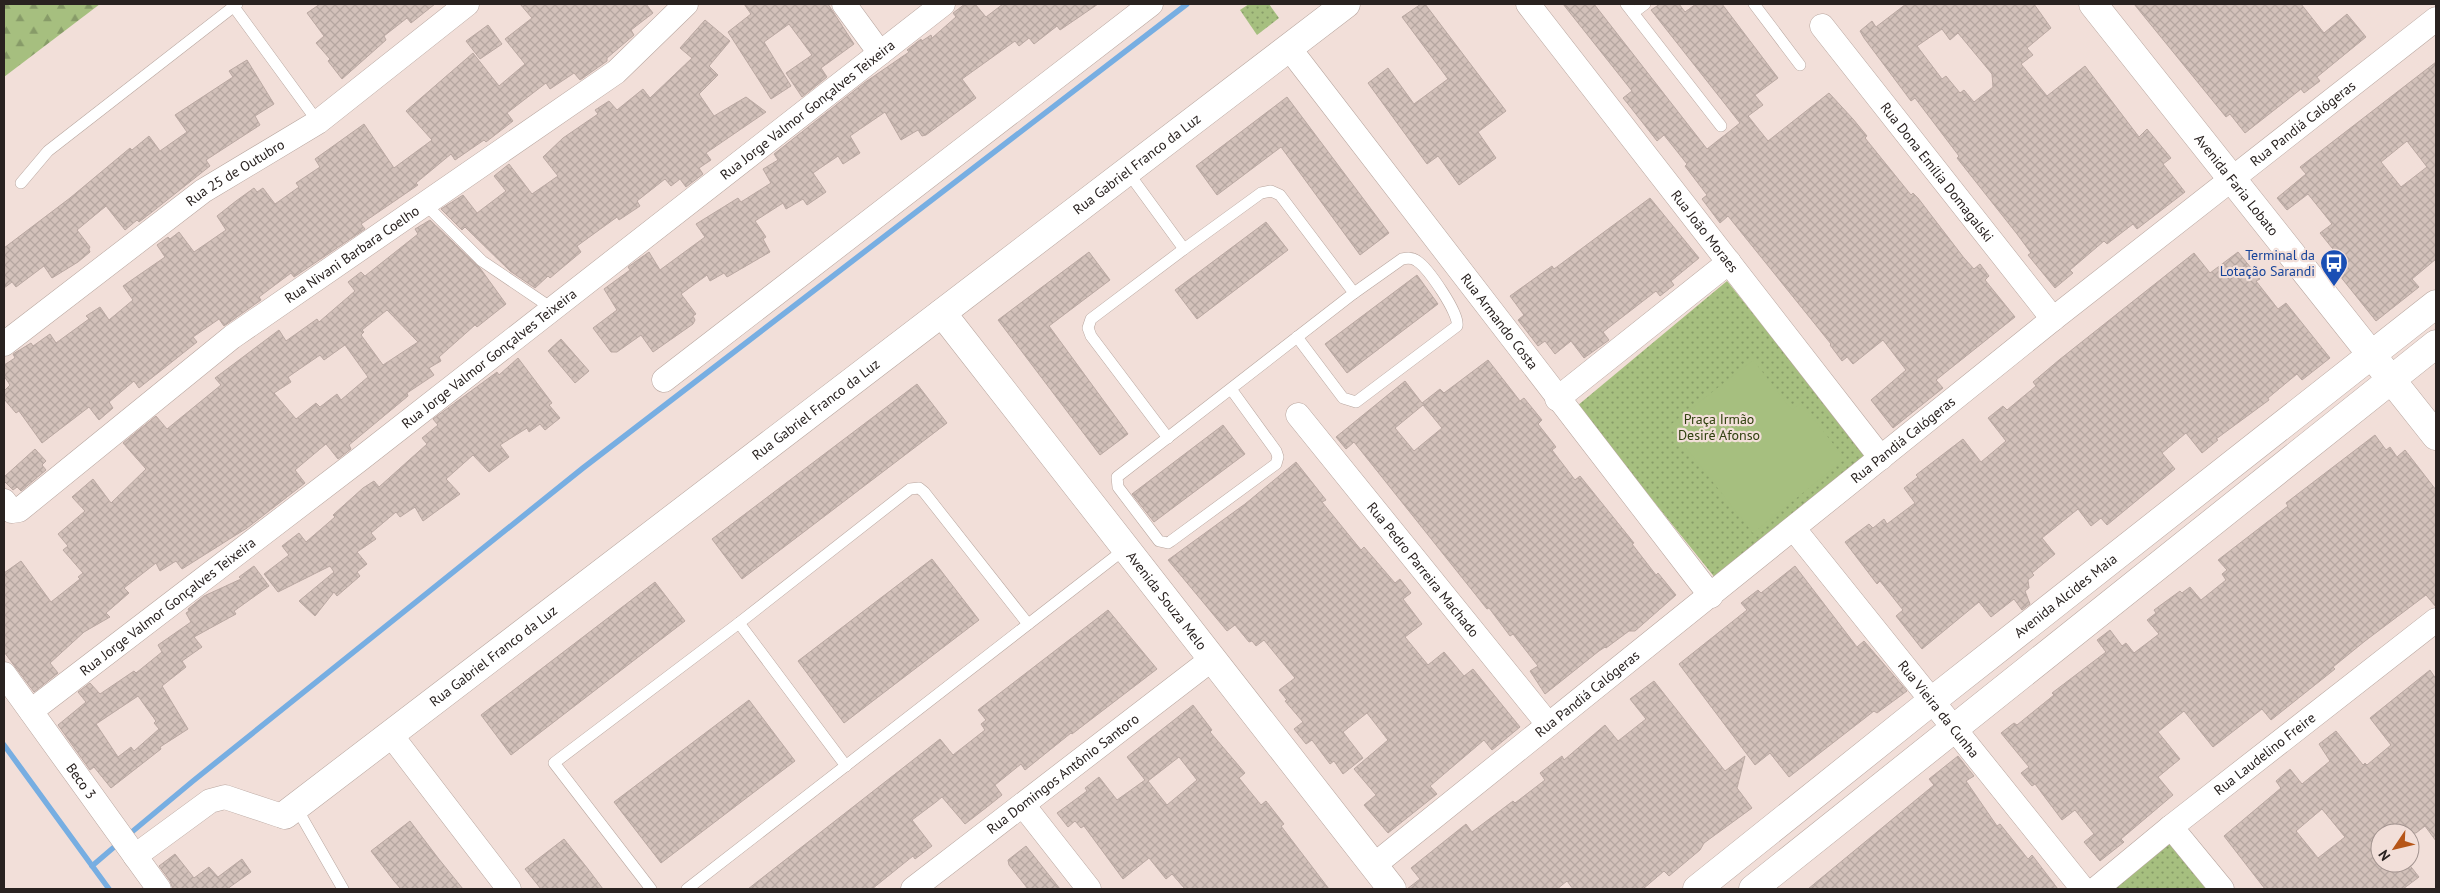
<svg xmlns="http://www.w3.org/2000/svg" width="2440" height="893" font-family="'PT Sans',sans-serif">
  <style>
    .grass { fill: url(#grass-dots) }
    .forest { fill: url(#forest-firs) }
    .pitch { fill: #a6bf7f }
    .lines { fill: none; stroke-linecap: round; stroke-linejoin: round }
    .stream { stroke: #77aee2; stroke-width: 5.5 }
    .building { fill: url(#building-cross-hatch); stroke: #baa8a2; fill-rule: evenodd }
    .service-casing { stroke: #b8a69f; stroke-width: 12 }
    .minor-casing { stroke: #b8a69f; stroke-width: 25 }
    .tertiary-casing { stroke: #b8a69f; stroke-width: 29 }
    .service { stroke: #fff; stroke-width: 11 }
    .minor { stroke: #fff; stroke-width: 24 }
    .tertiary { stroke: #fff; stroke-width: 28 }
    .labels { text-anchor: middle; dominant-baseline: central; stroke-width: 4.5; stroke-linejoin: round; paint-order: stroke }
    .street-label { font-size: 14px; fill: #292220; stroke: #f2dfd9 }
    .transit-label { font-size: 14px; fill: #164399; stroke: #f2dfd9; text-anchor: end }
    .park-label { font-size: 14px; fill: #30400f; stroke: #f2dfd9 }
  </style>
  <defs>
    <pattern id="grass-dots" width="8" height="8" patternUnits="userSpaceOnUse" patternTransform="scale(1.25)"><rect width="8" height="8" fill="#a6bf7f"/><path d="M2 2h.1M6 6h.1" fill="none" stroke="#879b68" stroke-width="1.8" stroke-linecap="round"/></pattern>
    <pattern id="forest-firs" width="22" height="20" patternUnits="userSpaceOnUse" patternTransform="scale(1.25)"><rect width="22" height="20" fill="#a6bf7f"/><path d="M5 1l3.5 6h-7zM16 11l3.5 6h-7z" fill="#879b68"/></pattern>
    <pattern id="building-cross-hatch" width="8" height="8" patternUnits="userSpaceOnUse" patternTransform="scale(1.25)"><rect width="8" height="8" fill="#d3c1ba"/><path d="M0 0l8 8M0 8l8-8" fill="none" stroke="#b5a6a0"/></pattern>
  </defs>
  <rect width="100%" height="100%" fill="#f2dfd9"/>
  <!-- grass -->
  <g class="grass">
    <path d="M1249,4H1269L1279,18L1257,35L1240,10Z"/>
    <path d="M1727,281L1867,456L1716,579L1577,406Z"/>
    <path d="M2170,843L2206,889H2112Z"/>
  </g>
  <!-- forest -->
  <path class="forest" d="M4,4H100L4,77Z"/>
  <!-- pitch -->
  <path class="pitch" d="M1753,360L1792,410L1801,403L1845,459L1753,533L1669,426Z"/>
  <g class="lines">
    <!-- stream -->
    <g class="stream">
      <path d="M4,745L109,889"/>
      <path d="M127,836L193,781L583,468L1187,4"/>
      <path d="M92,866L120,842"/>
    </g>
  </g>
  <!-- building -->
  <g class="building">
    <path d="M320,4H435L411,23L407,18L384,36L386,40L342,79L328,61L330,59L316,43L324,36L307,13Z"/>
    <path d="M520,4H646L653,13L631,30L634,35L607,58V61L580,80L574,73L550,89L546,83L507,113L513,121L486,142L484,140L455,160L451,154L416,183L418,185L361,224L365,229L294,277L291,273L259,297L261,300L224,326L219,319L193,337L197,342L139,388L134,381L109,402L113,408L99,420L89,407L42,443L19,411L16,413L4,399V391L10,385L4,376V365L15,358L13,354L31,343L33,346L50,334L56,343L89,319L86,316L100,307L109,320L133,300L123,286L165,257L157,245L168,237L170,239L179,232L194,252L226,230L217,216L236,201L254,188L257,192L263,188L275,204L299,187L296,183L320,167L315,159L364,124L394,168L432,140L406,111L473,53L499,86L525,64L505,39L532,18Z"/>
    <path d="M744,4H828L854,44L821,68L827,77L802,97L786,73L812,55L789,24L764,42L791,86L771,99L728,32L751,14Z"/>
    <path d="M965,4H975L986,17L1003,4H1098L1060,30L1057,26L1034,44L1029,38L1019,46L1015,41L962,79L976,98L926,135L922,136L918,130L901,140L885,112L850,136L860,153L843,164L838,156L813,173L826,192L807,205L803,199L786,209L783,203L755,221L766,237L763,239L770,252L727,277L724,273L710,281L707,275L681,294L696,314L693,316L695,320L693,324L653,352L641,335L617,352H611L593,328L617,310L604,289L630,270L628,267L649,252L660,270L705,237L696,224L738,198L741,202L771,183L763,169L778,160L774,154L864,83L909,52L907,50L921,39L922,41L931,35L932,38L956,17L953,13Z"/>
    <path d="M1421,4H1425L1506,111L1478,132L1496,158L1459,185L1438,156L1427,164L1368,83L1388,68L1414,104L1448,79L1402,17Z"/>
    <path d="M1563,4H1594L1707,149L1740,123L1651,10L1660,4H1679L1685,12L1696,4H1722L1778,78L1755,95L1763,105L1748,116L1768,141L1829,93L1853,119L1867,136L1865,138L1911,195L1913,193L1918,198L1964,258L1974,269L1980,264L1989,276L1985,280L2015,317L1936,380L1943,388L1893,428L1871,400L1906,370L1883,340L1853,364L1847,357L1842,361L1830,345L1831,344L1728,216L1720,223L1702,199L1707,195L1685,166L1687,164L1664,135L1657,141L1628,104L1623,98L1632,91Z"/>
    <path d="M1906,4H2034L2051,28L2027,48L2033,55L2021,64L2047,96L2085,66L2139,137L2147,129L2171,158L2163,164L2185,192L2137,229L2133,224L2107,244L2104,241L2070,270L2073,273L2055,288L2028,255L2031,253L2017,234L1957,158L1959,156L1915,98L1911,101L1864,38L1860,31L1872,21L1876,27ZM1942,29L1950,40L1958,33L1992,74L1993,87L1974,102L1964,90L1960,93L1946,76L1942,79L1917,46Z"/>
    <path d="M2134,4H2301L2324,33L2347,14L2366,37L2317,77L2320,81L2304,93L2301,89L2245,133L2230,114L2226,117Z"/>
    <path d="M705,20L730,41L709,66L718,75L699,94L714,116L746,97L766,112L706,153L711,160L699,168L703,174L686,187L680,179L671,186L665,179L637,201L640,206L619,220L617,217L577,246L581,252L550,278L548,276L535,288L510,271L465,227L462,230L441,209L463,195L477,213L506,191L494,176L509,164L532,194L558,176L543,157L563,138L598,114L595,110L609,101L617,110L643,89L650,98L692,58L680,48Z"/>
    <path d="M488,25L502,44L480,59L466,41Z"/>
    <path d="M247,60L274,104L255,116L260,125L206,160L210,166L152,212L139,222L137,220L125,230L106,206L77,230L90,247L89,249L90,252L78,262L52,278L44,266L16,287L12,282L4,288V248L70,198L130,148L132,150L149,136L160,151L187,132L175,115L233,77L229,71Z"/>
    <path d="M2436,62V259L2412,279L2419,287L2376,321L2332,266L2341,259L2320,233L2332,224L2308,194L2287,210L2277,198L2306,174L2300,167ZM2407,141L2427,167L2401,187L2381,162Z"/>
    <path d="M1287,97L1389,233L1360,255L1281,147L1217,195L1196,166Z"/>
    <path d="M1650,198L1699,258L1671,281L1674,285L1660,296L1656,291L1603,332L1609,340L1584,358L1571,341L1555,354L1545,341L1538,346L1518,320L1524,315L1510,296L1552,266L1554,269Z"/>
    <path d="M430,220L480,268L506,304L477,327L475,325L439,357L441,361L429,368L434,375L407,393L408,396L349,445L351,449L338,459L326,444L295,470L305,483L247,528L182,569L176,561L160,571L156,563L124,588L129,593L106,613L110,617L84,632L50,663L58,673L34,692L4,652V573L21,561L51,602L80,579L78,577L83,573L63,550L68,546L58,534L85,511L72,497L93,479L111,503L146,469L123,443L156,416L167,429L221,385L215,378L279,330L286,341L317,319L319,322L355,291L348,282L361,272L365,276L418,234L415,229ZM387,310L418,342L383,365L361,335L364,332L362,330ZM345,345L368,377L341,400L337,394L320,407L316,403L296,419L274,393L291,382L288,377L320,355L324,360Z"/>
    <path d="M1266,222L1288,250L1197,319L1175,290Z"/>
    <path d="M1089,252L1110,280L1049,326L1128,434L1100,455L998,320Z"/>
    <path d="M2238,252L2260,279L2256,281L2278,309L2286,303L2330,358L2302,380L2297,374L2268,398L2269,400L2216,439L2218,440L2202,453L2186,433L2162,453L2175,469L2107,525L2101,518L2091,526L2078,509L2042,538L2055,554L2032,573L2034,575L2028,580L2029,588L2025,591L2030,604L2022,610L2014,599L1991,617L1979,602L1922,649L1896,616L1903,610L1880,581L1877,584L1845,542L1869,524L1873,528L1884,519L1887,524L1915,503L1904,488L1918,477L1916,475L1963,439L1981,462L2006,441L1988,418L2003,406L2007,410L2036,386L2033,382L2059,360L2194,253L2210,273Z"/>
    <path d="M1417,275L1438,304L1347,373L1325,344Z"/>
    <path d="M561,339L589,371L575,383L548,351Z"/>
    <path d="M518,358L552,403L549,405L560,418L545,430L540,424L529,432L527,428L500,445L509,457L489,472L473,455L446,479L460,494L423,521L415,507L400,517L396,512L371,533L376,539L357,552L367,564L357,572L360,576L337,596L334,592L315,616L299,601L334,572L330,566L278,592L264,574L289,555L282,546L299,533L306,542L335,517L333,515L363,488L374,481L379,487L427,444L422,438L438,425L433,419L497,372L499,375Z"/>
    <path d="M1488,360L1520,401L1524,398L1542,420L1538,424L1556,447L1552,450L1575,480L1580,476L1634,543L1632,544L1656,575L1658,573L1676,595L1635,631H1629L1606,648L1605,647L1599,651L1545,694L1530,671L1538,666L1513,634L1510,636L1489,608L1487,609L1354,442L1346,449L1336,437L1405,381L1422,403L1440,389L1444,393ZM1423,405L1442,428L1414,451L1395,428Z"/>
    <path d="M917,384L947,423L742,579L712,539Z"/>
    <path d="M1223,425L1245,454L1154,522L1132,494Z"/>
    <path d="M2375,435L2386,450L2390,447L2397,457L2405,450L2436,490V607L2426,595L2365,641L2333,667L2335,669L2271,720L2262,709L2213,747L2184,711L2158,732L2180,759L2158,777L2173,795L2121,839L2124,842L2100,861L2084,842L2094,834L2075,810L2062,820L2035,784L2032,786L2021,773L2029,767L2001,733L2014,723L2017,725L2054,695L2052,693L2106,652L2097,640L2110,630L2122,646L2126,643L2134,653L2159,634L2147,620L2156,613L2154,610L2180,591L2182,593L2190,587L2201,600L2226,580L2222,574L2227,570L2218,560L2288,506L2286,503Z"/>
    <path d="M35,449L46,461L42,465L46,470L21,491L17,487L13,490L4,481V477Z"/>
    <path d="M1296,462L1326,500L1322,502L1361,550L1364,547L1395,583L1400,579L1411,593L1403,599L1422,624L1405,637L1428,665L1444,652L1464,676L1473,669L1520,727L1492,750L1484,740L1430,786L1437,794L1388,833L1364,805L1376,795L1354,769L1388,740L1367,713L1343,732L1363,758L1343,774L1334,761L1330,764L1312,740L1306,744L1294,729L1303,722L1285,701L1287,700L1279,690L1295,678L1264,640L1256,646L1252,641L1249,642L1235,625L1227,631L1168,560L1245,504Z"/>
    <path d="M932,559L979,620L844,723L798,661Z"/>
    <path d="M254,566L269,586L234,611L236,614L194,637L202,647L182,661L186,667L162,686L188,729L160,747L161,749L111,788L94,767L90,770L58,725L86,702L78,692L90,683L100,694L134,671L136,673L162,652L158,645L191,622L186,613L189,611L188,609L204,596L241,579L239,577ZM138,696L156,721L154,723L159,729L134,751L131,747L118,757L96,724Z"/>
    <path d="M1795,566L1857,647L1864,641L1907,691L1877,713L1874,711L1789,777L1770,753L1755,765L1679,664L1747,610L1741,603L1758,590L1761,593Z"/>
    <path d="M655,582L685,621L511,755L481,715Z"/>
    <path d="M1108,610L1157,669L1072,734L1071,733L1025,770L1021,764L995,785L1002,795L987,807L965,824L942,797L936,802L912,820L932,846L915,859L913,856L872,889H748L940,739L953,755L985,730L981,724L986,720L978,710Z"/>
    <path d="M2430,670L2436,679V841L2425,826L2416,833H2380V863H2408L2419,877L2403,889H2265L2224,836L2281,788L2276,781L2290,769L2302,784L2330,761L2319,744L2336,731L2363,765L2365,763L2367,765L2391,745L2370,718ZM2322,809L2345,837L2318,858L2296,831Z"/>
    <path d="M1654,681L1725,771L1745,756L1737,788L1752,808L1704,843L1700,850L1669,876L1664,871L1643,889H1573L1567,881L1557,889H1407L1420,879L1411,868L1466,824L1472,832L1513,801L1515,803L1545,780L1540,773L1562,756L1564,760L1605,725L1618,741L1646,719L1630,699Z"/>
    <path d="M749,700L795,761L661,863L614,802Z"/>
    <path d="M1193,705L1212,730L1210,732L1245,773L1239,778L1261,805L1266,801L1284,824L1281,826L1329,889H1185L1172,874L1166,879L1149,858L1123,879L1084,826L1081,828L1075,821L1068,827L1057,813L1087,791L1085,788L1099,777L1117,800L1145,780L1127,757ZM1179,757L1197,780L1167,805L1148,781Z"/>
    <path d="M1958,756L1974,776L1966,781L1997,826L2000,824L2028,859L2032,855L2058,889H1808L1934,785L1929,779Z"/>
    <path d="M410,821L438,858L463,889H401L394,881L371,851Z"/>
    <path d="M564,839L588,869L603,889H541L525,869Z"/>
    <path d="M1026,846L1060,889H1028L1009,865L1008,860Z"/>
    <path d="M175,854L194,878L209,867L218,877L242,859L251,872L227,889H173L170,881L159,866Z"/>
  </g>
  <g class="lines">
    <!-- service casing -->
    <g class="service-casing">
      <g id="service">
        <path d="M1626,4L1721,126"/>
        <path d="M1754,4L1800,65"/>
        <path d="M234,7L318,122"/>
        <path d="M1633,13L1645,4"/>
        <path d="M1127,171L1184,249L1261,193L1271,191L1280,195L1354,293L1117,477L1118,487L1159,541L1168,543L1171,541L1276,464L1278,457L1276,451L1231,389"/>
        <path d="M21,183L48,151L237,4"/>
        <path d="M425,204L482,261L553,309"/>
        <path d="M1297,337L1343,398L1356,402L1457,326C1460,314 1428,268 1417,261C1412,257 1407,258 1402,259L1354,293"/>
        <path d="M1168,438L1091,336L1088,328L1091,319L1184,249"/>
        <path d="M739,623L846,766"/>
        <path d="M296,807L343,889"/>
        <path d="M651,889L554,763L739,623L910,489L919,488L924,492L1028,624"/>
        <path d="M687,889L1125,549"/>
      </g>
    </g>
    <!-- minor casing -->
    <g class="minor-casing">
      <g id="minor">
        <path d="M844,4L880,53"/>
        <path id="s1" d="M1528,4L1881,458"/>
        <path id="s2" d="M1822,26L2053,319"/>
        <path id="s3" d="M1289,48L1711,596"/>
        <path id="s4" d="M4,344L203,191L318,122L467,4"/>
        <path d="M664,380L1151,4"/>
        <path d="M1557,399L1729,262"/>
        <path id="s5" d="M1298,415L1548,724"/>
        <path id="s6" d="M4,501L12,511L19,510L232,337L616,72L686,4"/>
        <path id="s7" d="M1794,529L2083,889"/>
        <path id="s8" d="M4,674L159,889"/>
        <path id="s9" d="M31,711L359,460L943,4"/>
        <path d="M391,735L509,889"/>
        <path d="M1023,805L1089,889"/>
        <path d="M2171,827L2222,889"/>
        <path d="M135,856L210,801L225,797L279,815H285"/>
        <path id="s10" d="M1373,866L2053,319L2436,19"/>
        <path id="s11" d="M913,889L1212,659"/>
        <path id="s12" d="M2096,889L2171,827L2436,620"/>
      </g>
    </g>
    <!-- tertiary casing -->
    <g class="tertiary-casing">
      <g id="tertiary">
        <path id="s13" d="M2093,4L2436,436"/>
        <path id="s14" d="M942,313L1392,889"/>
        <path id="s15" d="M285,815L1346,4"/>
        <path id="s16" d="M1697,889L1933,700L2436,304"/>
        <path d="M1753,889L2436,344"/>
      </g>
    </g>
    <!-- service -->
    <use href="#service" class="service"/>
    <!-- minor -->
    <use href="#minor" class="minor"/>
    <!-- tertiary -->
    <use href="#tertiary" class="tertiary"/>
  </g>
  <!-- icons -->
  <defs>
    <g id="bus-pin" transform="scale(1.4375)"><path d="M0 17L-7.5 6A9.5 9.5 0 1 1 7.5 6Z" fill="#1a4fb4" stroke="#f2dfd9"/><path d="M-5-6H5V4H4V6H2V4H-2V6H-4V4H-5ZM-3.5-4V0h7V-4ZM-3.5 1.2v1.5H-2V1.2ZM2 1.2v1.5H3.5V1.2Z" fill="#fff"/></g>
  </defs>
  <g fill-rule="evenodd">
    <use href="#bus-pin" x="2334" y="263"/>
  </g>
  <g class="labels">
    <!-- street labels -->
    <g class="street-label">
      <text stroke="none"><textPath href="#s9" startOffset="982">Rua Jorge Valmor Gonçalves Teixeira</textPath></text>
      <text stroke="none"><textPath href="#s10" startOffset="1190">Rua Pandiá Calógeras</textPath></text>
      <text stroke="none"><textPath href="#s15" startOffset="1072">Rua Gabriel Franco da Luz</textPath></text>
      <text stroke="none"><textPath href="#s4" startOffset="288">Rua 25 de Outubro</textPath></text>
      <text stroke="none"><textPath href="#s2" startOffset="186">Rua Dona Emília Domagalski</textPath></text>
      <text stroke="none"><textPath href="#s13" startOffset="231">Avenida Faria Lobato</textPath></text>
      <text stroke="none"><textPath href="#s1" startOffset="288">Rua João Moraes</textPath></text>
      <text stroke="none"><textPath href="#s6" startOffset="440">Rua Nivani Barbara Coelho</textPath></text>
      <text stroke="none"><textPath href="#s3" startOffset="345">Rua Armando Costa</textPath></text>
      <text stroke="none"><textPath href="#s9" startOffset="578">Rua Jorge Valmor Gonçalves Teixeira</textPath></text>
      <text stroke="none"><textPath href="#s15" startOffset="668">Rua Gabriel Franco da Luz</textPath></text>
      <text stroke="none"><textPath href="#s10" startOffset="680">Rua Pandiá Calógeras</textPath></text>
      <text stroke="none"><textPath href="#s5" startOffset="199">Rua Pedro Parreira Machado</textPath></text>
      <text stroke="none"><textPath href="#s16" startOffset="471">Avenida Alcides Maia</textPath></text>
      <text stroke="none"><textPath href="#s14" startOffset="365">Avenida Souza Melo</textPath></text>
      <text stroke="none"><textPath href="#s9" startOffset="172">Rua Jorge Valmor Gonçalves Teixeira</textPath></text>
      <text stroke="none"><textPath href="#s15" startOffset="262">Rua Gabriel Franco da Luz</textPath></text>
      <text stroke="none"><textPath href="#s10" startOffset="275">Rua Pandiá Calógeras</textPath></text>
      <text stroke="none"><textPath href="#s7" startOffset="231">Rua Vieira da Cunha</textPath></text>
      <text stroke="none"><textPath href="#s12" startOffset="216">Rua Laudelino Freire</textPath></text>
      <text stroke="none"><textPath href="#s11" startOffset="189">Rua Domingos Antônio Santoro</textPath></text>
      <text stroke="none"><textPath href="#s8" startOffset="132">Beco 3</textPath></text>
    </g>
    <!-- transit labels -->
    <g class="transit-label">
      <text x="2315" y="255">Terminal da<tspan x="2315" dy="16">Lotação Sarandi</tspan></text>
    </g>
    <!-- park labels -->
    <g class="park-label">
      <text x="1719" y="419">Praça Irmão<tspan x="1719" dy="16">Desiré Afonso</tspan></text>
    </g>
  </g>
  <!-- border -->
  <rect width="2440" height="893" fill="none" stroke="#292220" stroke-width="10"/>
  <!-- north arrow -->
  <g transform="translate(2395 848) rotate(235)"><circle r="24" fill="#f2dfd9" stroke="#a2938f"/>
  <path d="M0-4L9 19L0 12L-9 19Z" fill="#b65517"/>
  <text y="-8" font-size="14" font-weight="bold" text-anchor="middle" fill="#292220">N</text>
  </g>
</svg>
